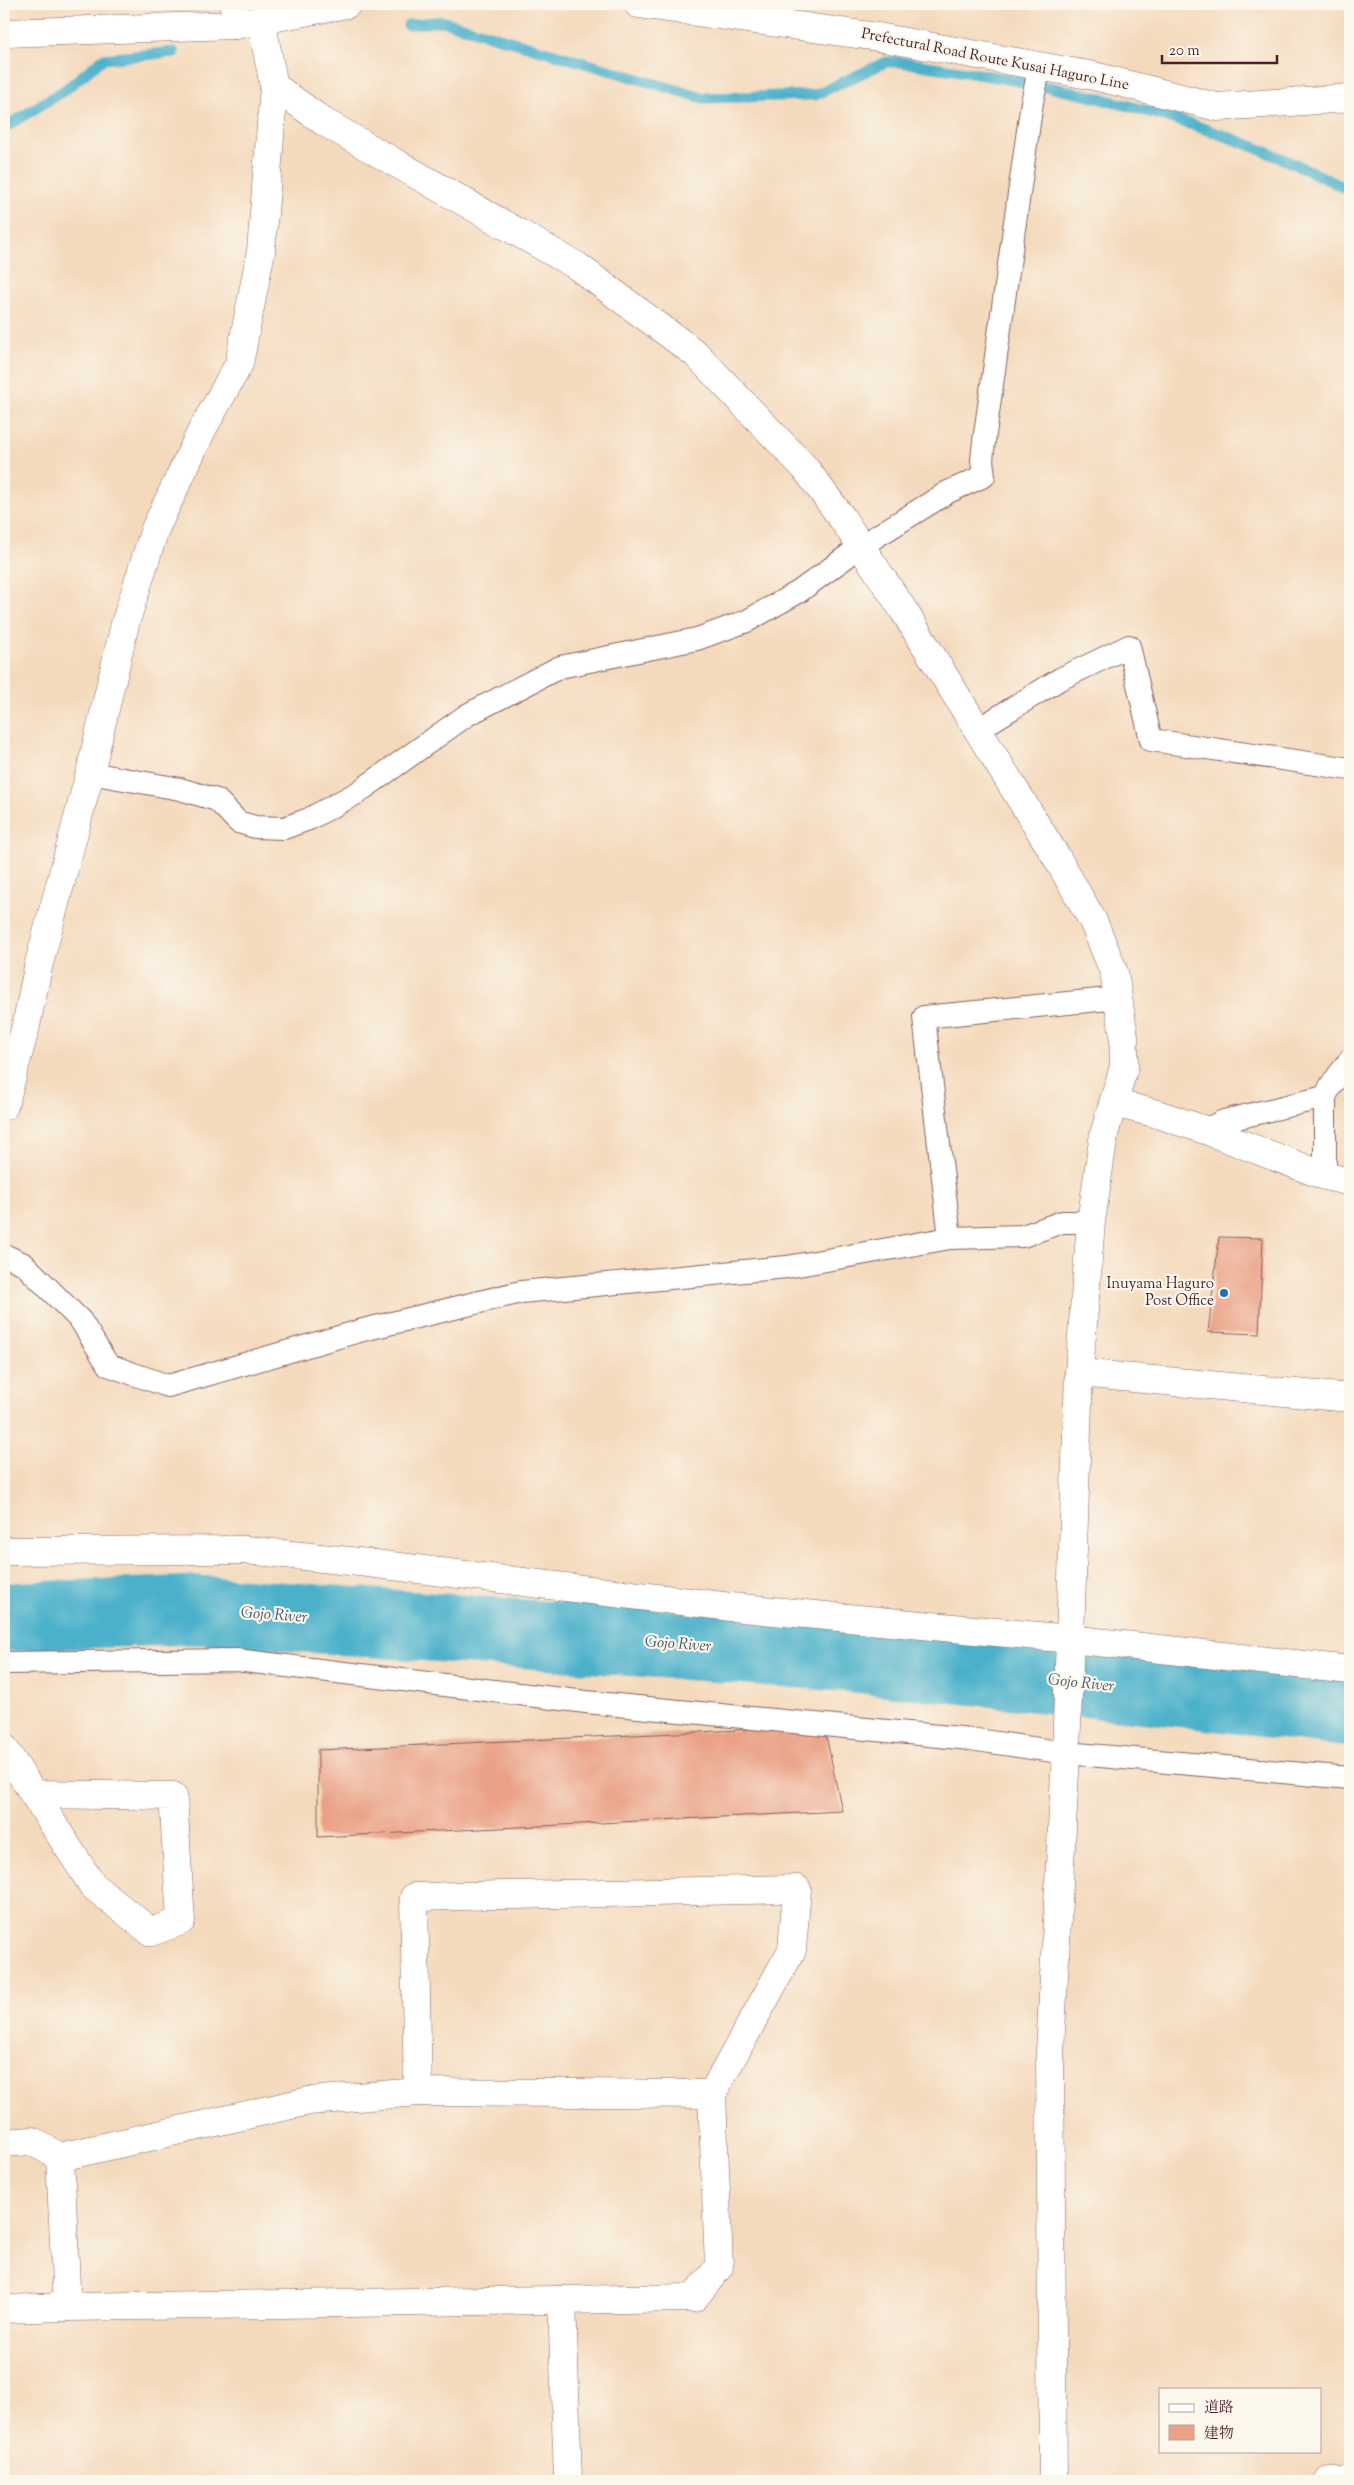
<svg xmlns="http://www.w3.org/2000/svg" width="1354" height="2485" font-family="'Sorts Mill Goudy','Noto Serif JP',serif">
  <style>
    .lines { fill: none; stroke-linecap: round; stroke-linejoin: round }
    .stream { stroke: #4cb1cb; stroke-width: 11 }
    .river { stroke: #4cb1cb; stroke-width: 69 }
    .building { fill: #eaa185 }
    .service-casing { stroke: #86605e; stroke-width: 24 }
    .minor-casing { stroke: #86605e; stroke-width: 29 }
    .secondary-casing { stroke: #86605e; stroke-width: 29 }
    .service { stroke: #fff; stroke-width: 22 }
    .minor { stroke: #fff; stroke-width: 28 }
    .secondary { stroke: #fff; stroke-width: 28 }
    .poi-dot { fill: #1f6fb2; stroke: #fbf7ec; stroke-width: 2 }
    .labels { text-anchor: middle; dominant-baseline: central; stroke-width: 4.5; stroke-linejoin: round; paint-order: stroke }
    .street-label { font-size: 15px; fill: #4a1f2b; stroke: #fbf7ec }
    .poi-label { font-size: 15px; fill: #4a1f2b; stroke: #fbf7ec; text-anchor: end }
    .water-label { font-size: 16px; font-style: italic; fill: #4b596b; stroke: #fbf7ec }
  </style>
  <rect width="100%" height="100%" fill="#fbf7ec"/>
  <filter id="ink" filterUnits="userSpaceOnUse"><feTurbulence type="fractalNoise" baseFrequency=".02" numOctaves="2"/><feDisplacementMap in="SourceGraphic" scale="10" xChannelSelector="R" yChannelSelector="G"/><feConvolveMatrix kernelMatrix="1 2 1 2 8 2 1 2 1" color-interpolation-filters="sRGB"/></filter>
  <filter id="wash" filterUnits="userSpaceOnUse"><feTurbulence type="fractalNoise" baseFrequency=".0096" numOctaves="4" result="noise"/><feDisplacementMap in="SourceGraphic" scale="20" xChannelSelector="R" yChannelSelector="G"/><feGaussianBlur stdDeviation="1.12" result="paint"/><feColorMatrix in="noise" values="0 0 0 0 0 0 0 0 0 0 0 0 0 0 0 0 0 1.4 0 .05"/><feComposite in="paint" operator="in"/></filter>
  <g filter="url(#wash)">
    <rect width="100%" height="100%" fill="#f4dabd"/>
    <g class="lines">
      <!-- stream -->
      <g class="stream">
        <path d="M408,25L442,21L703,98L815,95L886,62H900C941,68 982,74 1023,82C1135,103 1250,138 1350,191"/>
        <path d="M4,128L66,89L103,59L174,52"/>
      </g>
      <!-- river -->
      <path class="river" d="M4,1617L197,1610L843,1657L1194,1694L1350,1713"/>
    </g>
    <g id="blocks">
      <!-- building -->
      <g class="building">
        <path d="M1219,1237L1263,1238L1259,1334L1208,1332Z"/>
        <path d="M824,1726L842,1811L318,1837V1750Z"/>
      </g>
    </g>
  </g>
  <g filter="url(#ink)">
    <use href="#blocks" fill-opacity="0" stroke="#86605e" stroke-width="1"/>
    <g class="lines">
      <!-- service casing -->
      <g class="service-casing">
        <g id="service">
          <path d="M977,730L1060,679L1129,646L1151,740L1350,769"/>
          <path d="M90,773L180,789L217,800L238,822L255,827L284,828L309,819L357,793L467,715L560,667L697,639L747,621L800,591L861,546L948,492L984,476L982,460L984,441L1032,102L1040,66"/>
          <path d="M1325,1097V1176"/>
          <path d="M1205,1130L1224,1121L1325,1097L1331,1085L1350,1060"/>
          <path d="M950,1238L924,1017L1119,998"/>
          <path d="M4,1255L24,1264L81,1321L108,1365L168,1386L363,1330L521,1292L787,1267L950,1238L1023,1236L1062,1222H1091"/>
          <path d="M4,1663L236,1660L586,1702L970,1739L1066,1753L1350,1778"/>
        </g>
      </g>
      <!-- minor casing -->
      <g class="minor-casing">
        <g id="minor">
          <path d="M234,4L235,25"/>
          <path d="M274,86L324,122L577,266L696,354L805,468L842,518L904,611L1057,858L1093,921L1114,972L1124,1036V1067L1104,1134L1091,1222L1079,1373L1066,1753L1050,2051L1053,2481"/>
          <path d="M1113,1103L1154,1113L1205,1130L1325,1176L1350,1182"/>
          <path d="M4,1106L26,1026L39,963L90,773L125,624L155,529L202,430L239,364L261,251L274,86L261,20"/>
          <path d="M1079,1373L1350,1398"/>
          <path d="M4,1551L246,1550L359,1562L731,1607L1070,1639L1350,1670"/>
          <path d="M4,1748L93,1886L151,1932L181,1921L173,1796L33,1794"/>
          <path d="M418,2092L414,1897L797,1889L792,1950L712,2094L418,2092L309,2101L60,2157L67,2307L694,2298L719,2267L712,2094"/>
          <path d="M4,2143L32,2141L60,2157"/>
          <path d="M562,2300L568,2481"/>
          <path d="M4,2309L67,2307"/>
          <path d="M1329,2481H1350"/>
        </g>
      </g>
      <!-- secondary casing -->
      <g class="secondary-casing">
        <g id="secondary">
          <path d="M638,4L878,37L1094,76L1217,107L1350,98"/>
          <path d="M4,33L235,25L347,4"/>
        </g>
      </g>
      <!-- service -->
      <use href="#service" class="service"/>
      <!-- minor -->
      <use href="#minor" class="minor"/>
      <!-- secondary -->
      <use href="#secondary" class="secondary"/>
    </g>
  </g>
  <!-- markers -->
  <circle class="poi-dot" cx="1224" cy="1293" r="5"/>
  <g class="labels">
    <!-- street labels -->
    <g class="street-label">
      <text transform="translate(995 60) rotate(11)">Prefectural Road Route Kusai Haguro Line</text>
    </g>
    <!-- poi labels -->
    <g class="poi-label">
      <text x="1214" y="1284">Inuyama Haguro<tspan x="1214" dy="17">Post Office</tspan></text>
    </g>
    <!-- water labels -->
    <g class="water-label">
      <text transform="translate(274 1616) rotate(4)">Gojo River</text>
      <text transform="translate(678 1645) rotate(4)">Gojo River</text>
      <text transform="translate(1081 1684) rotate(6)">Gojo River</text>
    </g>
  </g>
  <!-- margin -->
  <rect width="1354" height="2485" fill="none" stroke="#fbf7ec" stroke-width="20"/>
  <!-- legend -->
  <rect x="1159" y="2388" width="162" height="65" fill="#fbf7ec" stroke="#b4a19f"/>
  <rect x="1169" y="2404" width="25" height="8" fill="#ffffff" stroke="#b4a19f"/>
  <text x="1204" y="2412" font-size="15" fill="#4a1f2b">道路</text>
  <rect x="1169" y="2425" width="25" height="15" fill="#eaa185" stroke="#b4a19f"/>
  <text x="1204" y="2438" font-size="15" fill="#4a1f2b">建物</text>
  <!-- scale -->
  <path d="M1162 55v8h115v-8" fill="none" stroke="#4a1f2b" stroke-width="2.5"/>
  <text x="1169" y="55" font-size="15" fill="#4a1f2b" stroke="#fbf7ec" stroke-width="4" paint-order="stroke">20 m</text>
</svg>
